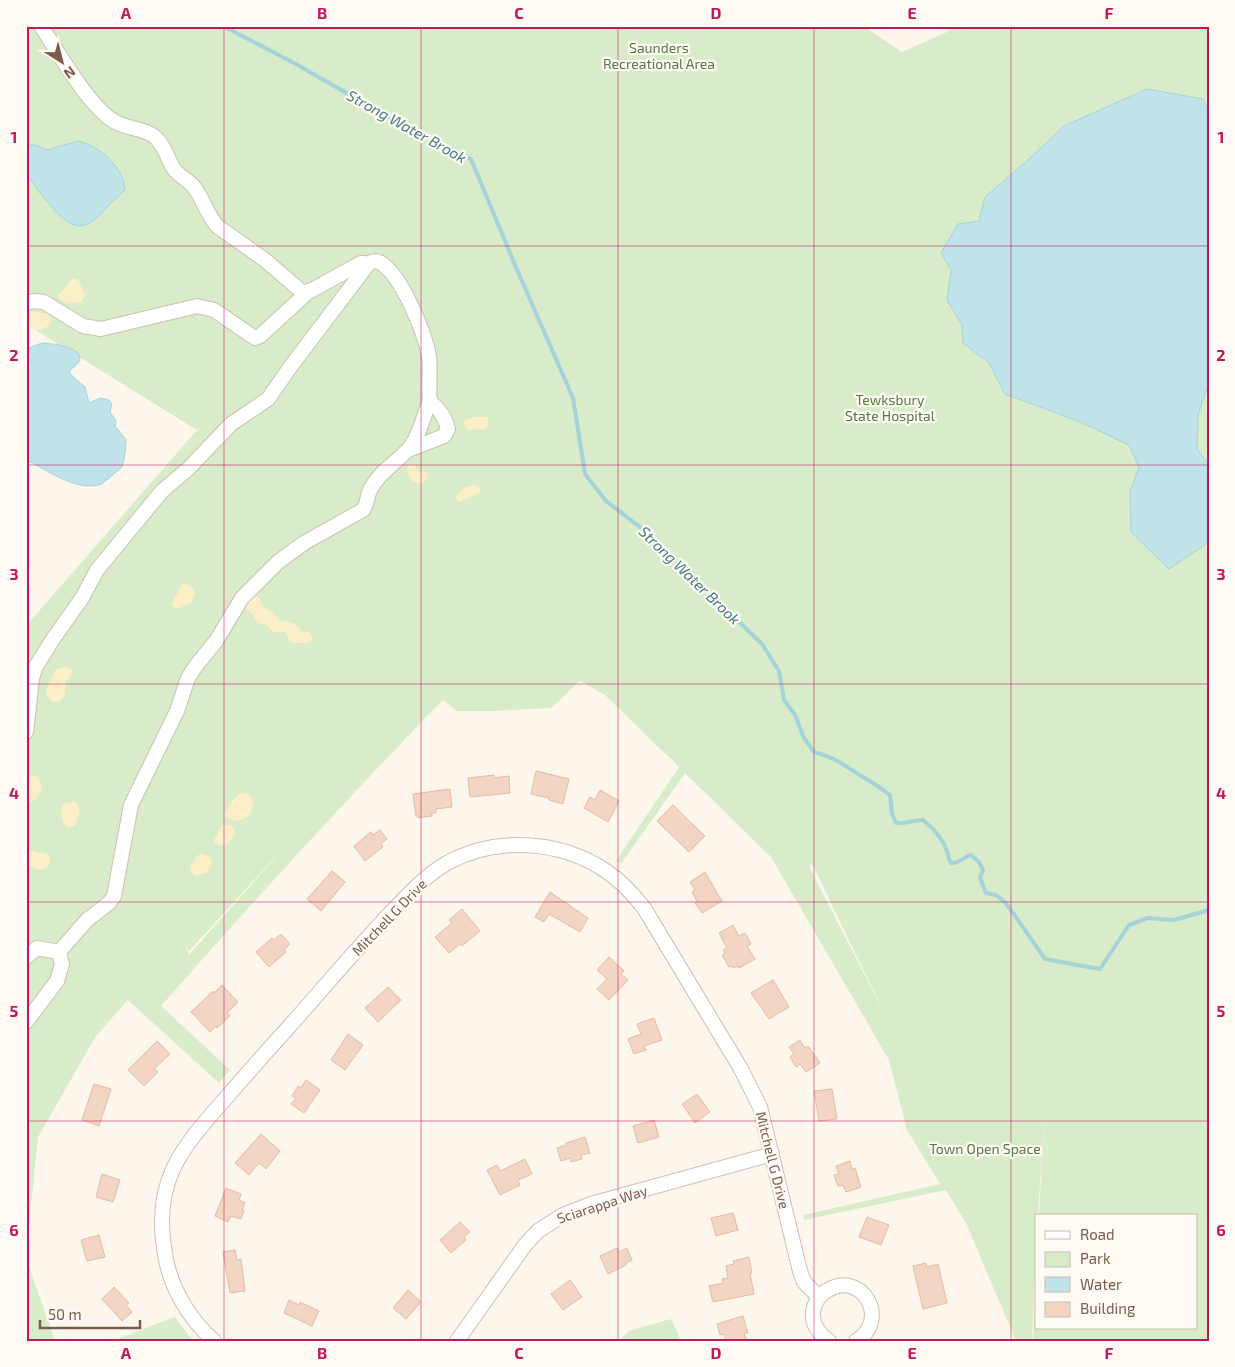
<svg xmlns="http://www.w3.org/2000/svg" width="1235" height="1367" font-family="'Exo 2',sans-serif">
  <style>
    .green { fill: #d8ecc9; fill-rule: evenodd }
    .sand { fill: #fcefc7 }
    .water { fill: #bfe3e8; stroke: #a5d3da }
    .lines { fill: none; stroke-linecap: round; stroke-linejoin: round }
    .stream { stroke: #a5d3da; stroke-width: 4 }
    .building { fill: #f3d5c3; stroke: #e6bba3 }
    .minor-casing { stroke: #d1beb0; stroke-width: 16 }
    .minor { stroke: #fff; stroke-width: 14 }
    .grid { fill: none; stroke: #c2185b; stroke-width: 1; stroke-opacity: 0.55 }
    .labels { text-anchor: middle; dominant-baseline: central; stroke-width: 4.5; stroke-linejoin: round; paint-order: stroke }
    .park-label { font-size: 14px; fill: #537a41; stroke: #fffaf3 }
    .street-label { font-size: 14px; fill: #7a5c4d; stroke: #fffaf3 }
    .water-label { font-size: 15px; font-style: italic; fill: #437c86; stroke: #fffaf3 }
    .neatline { fill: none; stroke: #c2185b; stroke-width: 2 }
    .grid-label { font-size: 16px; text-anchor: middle; font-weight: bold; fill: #c2185b }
  </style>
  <rect width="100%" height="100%" fill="#fdf6ec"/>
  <!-- green -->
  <g class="green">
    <path d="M26,26H863L902,52L945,33L955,26H1209V1341H1033L1036,1274V1328H1196V1216H1039L1045,1107L1038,1216H1036V1256L1032,1341H1016L966,1223L946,1190L804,1220L803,1215L940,1184L907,1130L889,1060L771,857L685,773L621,864L616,861L679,767L605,695L580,681L551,708L494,711H457L443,700C346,799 253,902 161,1006L230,1070L219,1083L128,1000L96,1036L38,1137L26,1252V626L197,430L26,324ZM291,840L189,955L185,942L189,951ZM809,863L814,868L888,1021L811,870Z"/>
    <path d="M26,1258L55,1341H26Z"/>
    <path d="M175,1317L193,1341H112Z"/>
    <path d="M671,1319L681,1341H619L629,1331Z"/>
  </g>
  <!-- sand -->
  <g class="sand">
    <path d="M72,279H76L79,281L85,296L81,302L67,304L58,298V296Z"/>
    <path d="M32,311L48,314L52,319C50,330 34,333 26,326C26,321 27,314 32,311Z"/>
    <path d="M473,417H487L488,420L487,427L484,430L476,429L468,431L463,423L467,419Z"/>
    <path d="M410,464L415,465L418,471L427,473V478L424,482L418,484L412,481L407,472L408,465Z"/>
    <path d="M474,485L480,487V493L459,502L456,498C458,490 465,486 474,485Z"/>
    <path d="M183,583H186L192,588L195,593L191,603L178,609L174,607L172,603Z"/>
    <path d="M253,596L259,597L263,607L274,613L280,621L294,623L302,631L310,632L313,640C307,644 296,644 290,642L285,632H274L267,625L257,623L253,615L247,610L245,604Z"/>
    <path d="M66,667L71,670L73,674L65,682V696L59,702H52L46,694C47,685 53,679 55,670Z"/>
    <path d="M26,774L38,777L42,787L37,799L26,804Z"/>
    <path d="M242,793L249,794C263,808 240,831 225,816C226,807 234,797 242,793Z"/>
    <path d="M67,802H76L80,810L76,824L73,827H67C61,822 61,813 62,805Z"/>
    <path d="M222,825C242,822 236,844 220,846L215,843L214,840Z"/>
    <path d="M26,847L35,852L47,854L50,859L48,867C38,873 33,868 26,862Z"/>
    <path d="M200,854H204L210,857L212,863L207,873L196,876L191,872L190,868L196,857Z"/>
  </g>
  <!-- water -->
  <g class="water">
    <path d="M1147,89L1203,99L1209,113V382L1198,415L1197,449L1209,465V542L1169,569L1131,532L1130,492L1139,467L1129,445L1078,421L1005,394L989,363L963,343L962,325L947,300L951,270L941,253L958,224L979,221L985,197L1027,161L1064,126Z"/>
    <path d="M78,141C99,146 123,166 125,189C120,197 112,200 106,208C82,238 67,226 46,200C42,197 27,175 26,172C25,164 26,153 26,145H35L47,150Z"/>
    <path d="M42,343C49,343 89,347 78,363C76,366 72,368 69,371L71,375L85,387L89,403L100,398L109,400L112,404L110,412L116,421L115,426L126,440L125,454L122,467L102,484C77,493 48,470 26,460V349Z"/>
  </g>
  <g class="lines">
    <!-- stream -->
    <path class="stream" d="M223,26L296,64L388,117L471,159L515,265L573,398L585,474L606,501L645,531L762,644L779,671L784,700L795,715L804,738L814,752C835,757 845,766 863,777C873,783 881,788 890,795L892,814L896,823C905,824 914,820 923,820C933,828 943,839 947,851C949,856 948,859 951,863C959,864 963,857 971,855L979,862L983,870L980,878L986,893L996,895L1006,903L1045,959L1100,969L1129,925L1148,918L1174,920L1209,910"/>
  </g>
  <!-- building -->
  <g class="building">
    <path d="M536,771L569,779L563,804L549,800V798L531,794Z"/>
    <path d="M494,775V778L509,776L510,793L470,797L468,778Z"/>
    <path d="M450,789L452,807L436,809V813H432V816L418,818V816H416L413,794Z"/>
    <path d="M600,790L619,801L608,822L584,808L590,797L595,800Z"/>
    <path d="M673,805L705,836L689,852L657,821Z"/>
    <path d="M380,830L387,839L381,844L383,847L365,861L354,846L371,832L373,835Z"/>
    <path d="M332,871L345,882L321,911L307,899Z"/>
    <path d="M705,872L722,901L702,913L695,903L697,901L692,892L695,890L690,882Z"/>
    <path d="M550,892L588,918L580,932L549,914L544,922L535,917Z"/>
    <path d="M462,909L480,931L462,946L460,944L449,953L435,937L452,923L449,920Z"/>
    <path d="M733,925L739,936L745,933L751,944L747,946L755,959L739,968L737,966L733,968L732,966L729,967L722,955L725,953L723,950L727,948L719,933Z"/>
    <path d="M281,934L290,944L284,950L286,952L269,967L256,952L272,938L274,940Z"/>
    <path d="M609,957L624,971L621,974L628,980L609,1000L597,989L607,979L597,970Z"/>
    <path d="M773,980L789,1007L769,1019L751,993Z"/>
    <path d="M222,985L238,1002L227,1013L230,1016L217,1028L216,1026L210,1032L191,1012L213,991L214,993Z"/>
    <path d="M388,987L401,1000L378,1022L365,1008Z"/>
    <path d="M654,1018L662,1040L644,1046L646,1050L634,1054L628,1039L641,1034L637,1024Z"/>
    <path d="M348,1034L363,1045L345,1070L331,1060Z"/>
    <path d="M800,1040L805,1048L808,1046L820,1063L806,1072L800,1064L796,1067L790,1057L794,1054L789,1047Z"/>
    <path d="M157,1041L170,1054L154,1069L158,1072L144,1086L128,1070Z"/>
    <path d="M306,1080L320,1090L304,1113L291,1104L296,1098L292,1096L298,1086L301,1088Z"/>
    <path d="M94,1084L111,1089L99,1126L82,1120Z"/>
    <path d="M832,1089L837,1119L819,1121L814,1091Z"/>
    <path d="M697,1094L710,1112L695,1123L682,1104Z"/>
    <path d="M654,1120L659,1137L638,1143L633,1126Z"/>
    <path d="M261,1134L280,1151L266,1169L259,1163L249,1175L235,1163Z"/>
    <path d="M585,1137L590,1153L581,1155L582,1159L571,1162L570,1158L561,1161L557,1148L566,1145V1143Z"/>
    <path d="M525,1159L532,1174L518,1180L520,1185L500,1195L487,1170L497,1165L500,1171Z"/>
    <path d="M850,1161L852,1169L855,1168L861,1187L846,1192L843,1185L838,1186L834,1175L839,1174L836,1166Z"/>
    <path d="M102,1174L120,1180L113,1202L96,1197Z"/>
    <path d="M226,1188L241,1194L239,1200L245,1203L242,1209L244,1210L241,1219L231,1216L228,1222L215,1216Z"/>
    <path d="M733,1213L738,1230L716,1236L711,1218Z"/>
    <path d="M867,1217L889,1225L881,1245L859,1237Z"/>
    <path d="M460,1222L470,1232L464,1237L466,1240L451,1253L440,1240Z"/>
    <path d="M99,1235L105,1257L87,1261L81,1240Z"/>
    <path d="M617,1248L619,1252L627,1248L632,1260L626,1263V1265L608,1274L600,1256Z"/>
    <path d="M235,1250L237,1260L241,1259L245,1291L230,1293L223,1252Z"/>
    <path d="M749,1257L752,1273H750L754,1294L713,1302L709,1286L723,1283L722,1279L728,1278L726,1266L734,1264L733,1261Z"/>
    <path d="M926,1263L927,1267L938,1264L947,1303L923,1309L913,1266Z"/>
    <path d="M570,1280L582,1297L563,1310L551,1294Z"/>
    <path d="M114,1287L129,1303L126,1305L132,1312L122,1321L102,1299Z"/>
    <path d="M408,1290L421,1302L406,1319L393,1308Z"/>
    <path d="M289,1300L299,1305L300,1302L319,1311L312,1326L284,1313Z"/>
    <path d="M743,1316L748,1333H744L747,1341H726L724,1334L720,1335L717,1324Z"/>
  </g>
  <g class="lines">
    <!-- minor casing -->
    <g class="minor-casing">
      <g id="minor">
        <path d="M366,265C369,263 372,261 376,261C398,265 427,337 429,357C431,367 428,394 430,400C431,403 435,406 438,409C443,415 446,421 448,429L444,436L408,450"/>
        <path d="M26,303L34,301L44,302L83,326L101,329L197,306L214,310L255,338L260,336L309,291"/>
        <path d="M26,732L32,679L35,668L53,639L82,598L97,570L162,491L188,469L231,424L268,399L291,366L366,267L364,263H361L312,290L306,292L301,291L265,260L217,226C207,214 203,199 194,187C188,179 176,175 172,166C167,156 165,148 157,139C146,127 126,130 112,120C87,103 58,52 41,26"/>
        <path d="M26,957L37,948L59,952"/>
        <path d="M26,1022L57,981L62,964L59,952L87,920L109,903L114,896L131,805L177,711L188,678L195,667L216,641L242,598L278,562L304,543L363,510C368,503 367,495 371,488C380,471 399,461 411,446C420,434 424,414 430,400"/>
        <path d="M214,1341C189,1319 170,1287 165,1254C152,1182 180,1150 225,1099C245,1076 266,1052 287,1029C329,982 369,933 414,889C424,879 435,870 447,863C496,836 560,840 606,871C621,881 633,894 644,908L741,1069L760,1107L800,1271L804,1282L819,1297"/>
        <path d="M457,1341L525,1245L538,1231L563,1215L591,1204L772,1154"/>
        <path d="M829,1341C819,1334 812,1324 813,1312C814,1303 820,1294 828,1290C862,1270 891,1320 856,1341"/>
      </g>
    </g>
    <!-- minor -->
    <use href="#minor" class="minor"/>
  </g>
  <!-- grid -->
  <path class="grid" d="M224,26V1341M421,26V1341M618,26V1341M814,26V1341M1011,26V1341M26,246H1209M26,465H1209M26,684H1209M26,902H1209M26,1121H1209"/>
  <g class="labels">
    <!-- park labels -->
    <g class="park-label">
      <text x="659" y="47">Saunders<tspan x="659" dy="16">Recreational Area</tspan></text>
      <text x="890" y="399">Tewksbury<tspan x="890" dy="16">State Hospital</tspan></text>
      <text x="985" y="1148">Town Open Space</text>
    </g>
    <!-- street labels -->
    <g class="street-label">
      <text transform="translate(389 917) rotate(-46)">Mitchell G Drive</text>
      <text transform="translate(773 1160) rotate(76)">Mitchell G Drive</text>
      <text transform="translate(602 1204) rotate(-18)">Sciarappa Way</text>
    </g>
    <!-- water labels -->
    <g class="water-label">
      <text transform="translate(407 126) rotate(29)">Strong Water Brook</text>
      <text transform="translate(690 575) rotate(44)">Strong Water Brook</text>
    </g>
  </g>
  <!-- border -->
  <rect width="1235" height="1367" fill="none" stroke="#fffaf3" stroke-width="55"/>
  <!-- legend -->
  <rect x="1035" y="1214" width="162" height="115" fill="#fffaf3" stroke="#cabbb1"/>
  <rect x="1045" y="1231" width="25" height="8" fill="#ffffff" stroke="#cabbb1"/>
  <text x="1080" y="1240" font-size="15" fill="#7a5c4d">Road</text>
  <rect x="1045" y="1252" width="25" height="15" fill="#d8ecc9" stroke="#cabbb1"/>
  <text x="1080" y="1264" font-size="15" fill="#7a5c4d">Park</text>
  <rect x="1045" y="1277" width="25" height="15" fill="#bfe3e8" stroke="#cabbb1"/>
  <text x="1080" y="1290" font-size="15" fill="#7a5c4d">Water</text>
  <rect x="1045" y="1302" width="25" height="15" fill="#f3d5c3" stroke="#cabbb1"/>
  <text x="1080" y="1314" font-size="15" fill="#7a5c4d">Building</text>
  <!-- north arrow -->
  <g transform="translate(62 62) rotate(144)" stroke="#fffaf3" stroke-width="4" paint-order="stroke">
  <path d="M0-4L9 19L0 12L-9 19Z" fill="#7a5c4d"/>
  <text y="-8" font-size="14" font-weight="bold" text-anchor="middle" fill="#7a5c4d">N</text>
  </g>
  <!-- scale -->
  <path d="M40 1320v8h100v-8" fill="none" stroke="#7a5c4d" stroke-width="2.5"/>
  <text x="48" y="1320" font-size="15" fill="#7a5c4d" stroke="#fffaf3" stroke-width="4" paint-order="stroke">50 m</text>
  <rect x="28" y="28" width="1180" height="1312" class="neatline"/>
  <g class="grid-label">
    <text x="126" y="19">A</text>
    <text x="322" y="19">B</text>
    <text x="519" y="19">C</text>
    <text x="716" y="19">D</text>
    <text x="912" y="19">E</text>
    <text x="1109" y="19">F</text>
    <text x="14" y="143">1</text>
    <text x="1221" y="143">1</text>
    <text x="14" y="361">2</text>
    <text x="1221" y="361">2</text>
    <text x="14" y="580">3</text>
    <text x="1221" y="580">3</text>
    <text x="14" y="799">4</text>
    <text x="1221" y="799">4</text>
    <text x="14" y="1017">5</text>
    <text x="1221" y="1017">5</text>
    <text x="14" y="1236">6</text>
    <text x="1221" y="1236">6</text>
    <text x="126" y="1359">A</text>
    <text x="322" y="1359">B</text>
    <text x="519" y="1359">C</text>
    <text x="716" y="1359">D</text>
    <text x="912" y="1359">E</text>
    <text x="1109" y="1359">F</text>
  </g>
</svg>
